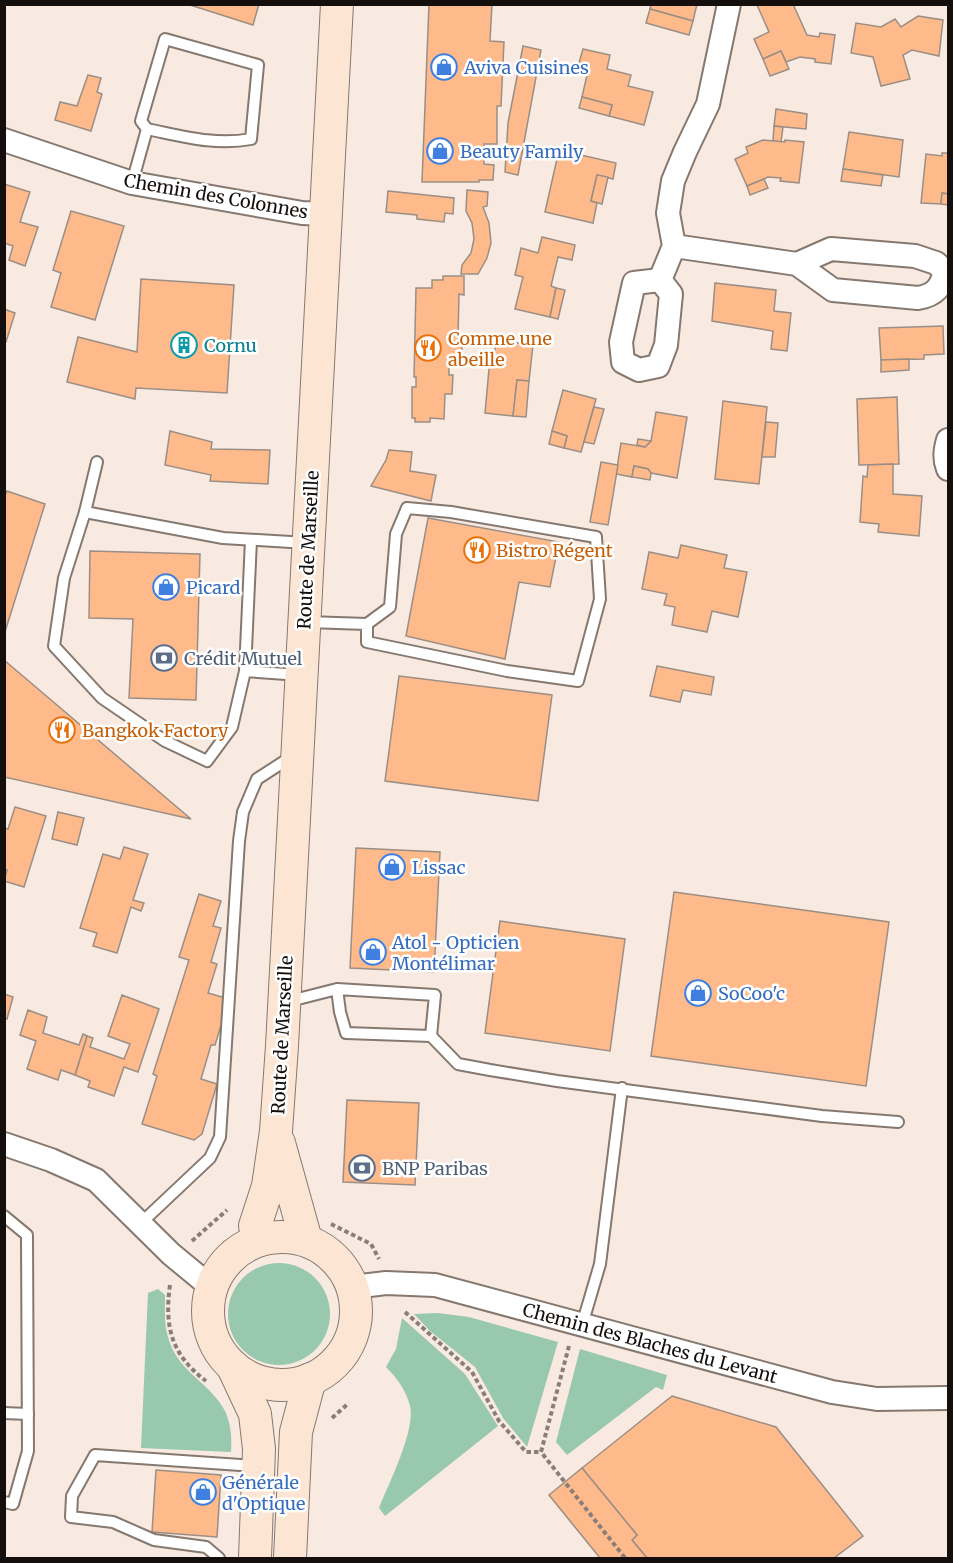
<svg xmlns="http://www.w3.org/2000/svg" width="953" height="1563" font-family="Merriweather,serif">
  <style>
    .green { fill: #98c8ae }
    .building { fill: #ffba8b; stroke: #9b8e85; stroke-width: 1.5 }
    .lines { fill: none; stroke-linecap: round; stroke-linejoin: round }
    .service-casing { stroke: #85786f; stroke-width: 14 }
    .minor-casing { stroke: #85786f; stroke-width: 26 }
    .secondary-casing { stroke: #85786f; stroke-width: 34 }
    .path { stroke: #897f78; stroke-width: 4; stroke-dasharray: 4.5 3; stroke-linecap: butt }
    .service { stroke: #fff; stroke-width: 10 }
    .minor { stroke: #fff; stroke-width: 22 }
    .secondary { stroke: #fce6d3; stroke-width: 32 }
    .labels { text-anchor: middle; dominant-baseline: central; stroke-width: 5; stroke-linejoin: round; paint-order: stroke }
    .shop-label { font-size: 18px; fill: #366cbe; stroke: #fff; text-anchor: start }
    .street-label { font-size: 18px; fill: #140f0c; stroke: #fff }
    .food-label { font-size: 18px; fill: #c56008; stroke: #fff; text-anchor: start }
    .culture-label { font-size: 18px; fill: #0d838f; stroke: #fff; text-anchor: start }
    .service-label { font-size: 18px; fill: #4e5e75; stroke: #fff; text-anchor: start }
  </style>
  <rect width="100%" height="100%" fill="#f9eae1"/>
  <!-- green -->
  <g class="green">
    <circle cx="279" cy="1314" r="51"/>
    <path d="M158,1289L165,1295C165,1309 164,1324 168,1337C177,1372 210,1382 225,1411C231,1424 232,1438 231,1452L141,1448L148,1293Z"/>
    <path d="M438,1313L469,1317L558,1342L527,1447L503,1418L475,1367L430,1331L414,1314Z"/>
    <path d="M402,1318L465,1374L498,1426L385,1516L379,1508C388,1485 416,1430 410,1406C406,1390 397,1378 386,1367L396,1349Z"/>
    <path d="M580,1349L667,1375L663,1390L656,1387L567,1455L556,1442Z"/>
  </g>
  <!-- building -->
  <g class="building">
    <path d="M187,4H259L253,25Z"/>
    <path d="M429,4H492L490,41L504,42L501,106H497V144H484V164L494,165L493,180H479V182H422Z"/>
    <path d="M651,4H697L693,21L650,9Z"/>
    <path d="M793,4L807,35L819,37L820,33L835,35L831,64L815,62V59L800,57L786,62L781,51L763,59L754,39L769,32L757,5Z"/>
    <path d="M650,9L693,21L689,35L646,23Z"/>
    <path d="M918,16L943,20L939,56L912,50L903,55L910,79L881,86L873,57L851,53L856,23L881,27L895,19L901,27Z"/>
    <path d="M523,46L541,50L518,175L505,172L508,123Z"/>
    <path d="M583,49L610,55L607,69L631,75L628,86L653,92L644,125L609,116L612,105L582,97L589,66L579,63Z"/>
    <path d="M781,51L789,69L770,76L763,59Z"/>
    <path d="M88,75L101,78L97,92L102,94L91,131L55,120L60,102L77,106Z"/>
    <path d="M582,97L612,105L609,116L579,108Z"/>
    <path d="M776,109L807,114L806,129L774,126Z"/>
    <path d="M774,126L783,127L781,142L773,141Z"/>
    <path d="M849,132L903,140L899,177L843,169Z"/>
    <path d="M763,140L785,142V140L804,142L799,183L780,181L781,178L768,177L747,186L735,159L748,153L746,147Z"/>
    <path d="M559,150L616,163L613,179L597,175L591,201L597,203L593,223L545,212Z"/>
    <path d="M942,153H948V194L942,193L941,204L921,203L926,154L942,156Z"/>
    <path d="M843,169L883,175L881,186L841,181Z"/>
    <path d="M597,175L608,177L602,204L591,201Z"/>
    <path d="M764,179L768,188L750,195L747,186Z"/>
    <path d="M4,184L30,192L20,222L38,227L25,266L9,260L13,246L4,243Z"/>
    <path d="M467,190L488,192L487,206L483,207L489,223L491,243L487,258L478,274H461L462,265L471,253L474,239L472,223L466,211Z"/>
    <path d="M388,191L454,198L453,214L445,213L444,222L417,219V215L386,212Z"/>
    <path d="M942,193L948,194V205L941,204Z"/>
    <path d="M71,211L124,226L95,320L51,307L61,273L53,270Z"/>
    <path d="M542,237L575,245L572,260L558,257L551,286L556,288L550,317L515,309L523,277L515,275L521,248L538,253Z"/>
    <path d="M443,276H464V295L459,294L458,339H462V359H449V375H453L452,394H445L444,419L430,418V422H415V418H412V387H416V377H414L416,288H432V280H443Z"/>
    <path d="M141,279L234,285L227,393L136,388L135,399L67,382L78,337L137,352Z"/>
    <path d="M715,283L776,290L774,311L791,313L787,351L771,349L773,331L712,321Z"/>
    <path d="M556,288L565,290L558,319L550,317Z"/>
    <path d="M4,309L15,313L6,342L4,341Z"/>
    <path d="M943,326L944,354L924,355V359L881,360L879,328Z"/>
    <path d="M496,340L533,345L529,381L517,380L513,416L485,413L490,358H494Z"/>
    <path d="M909,359V370L881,372V360Z"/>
    <path d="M517,380L529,381L526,417L513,416Z"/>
    <path d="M563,390L596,399L581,452L564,448L567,436L552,431Z"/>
    <path d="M897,397L899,464L859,465L857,399Z"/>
    <path d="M723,401L767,407L759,484L715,479Z"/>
    <path d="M594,407L604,409L594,444L584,442Z"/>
    <path d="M656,412L687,417L677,478L651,473L648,469L634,466L632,477L616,474L621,443L645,447L651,441Z"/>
    <path d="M766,422L778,423L775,457H762Z"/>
    <path d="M170,431L212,442L211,449L270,450L268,484L210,481L211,475L165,465Z"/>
    <path d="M552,431L567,436L564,448L549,444Z"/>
    <path d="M638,439L651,441L645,447L637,445Z"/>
    <path d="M389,450L412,452L410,471L436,475L431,501L371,486L386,460Z"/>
    <path d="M601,462L618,465L608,525L590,522Z"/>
    <path d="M893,464V494L922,496L919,536L878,532L879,524L860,522L863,476L867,477L868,465Z"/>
    <path d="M634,466L648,469L651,473L650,480L632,477Z"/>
    <path d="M7,491L45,504L4,635V498Z"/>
    <path d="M428,518L559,542L550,587L519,582L505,659L406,636Z"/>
    <path d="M681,545L727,555L724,568L747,572L738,617L712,611L707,632L672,625L675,607L664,605L667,594L642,589L649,552L678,558Z"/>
    <path d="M90,551L200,554L196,700L129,698L133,619L89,618Z"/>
    <path d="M4,660L191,819L4,777Z"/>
    <path d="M657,666L714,677L711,695L683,690L680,702L650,696Z"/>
    <path d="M399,676L552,695L538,801L385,781Z"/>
    <path d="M15,807L46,816L24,887L4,881L7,870H4V828L8,829Z"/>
    <path d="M58,812L84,818L77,845L52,839Z"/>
    <path d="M124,847L148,854L133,900L144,903L141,911L131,907L117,953L93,946L97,933L80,928L103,854L120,859Z"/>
    <path d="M356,848L440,852L434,972L350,968Z"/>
    <path d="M674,892L889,922L866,1086L651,1056Z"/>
    <path d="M199,894L221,901L213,926L221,928L211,962L217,964L208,993L229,999L215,1045H211L201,1079L217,1084L202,1134L194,1140L142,1124L157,1076L153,1074L189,960L179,957Z"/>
    <path d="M500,921L625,939L610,1051L485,1033Z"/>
    <path d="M4,994L13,997L7,1019L4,1018Z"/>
    <path d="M122,995L159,1009L138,1072L124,1067L114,1096L88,1087L90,1081L75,1075L87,1036L93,1038L90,1047L124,1059L130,1044L108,1036Z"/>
    <path d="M28,1010L47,1017L43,1033L79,1045L83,1034L87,1036L75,1075L61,1070L58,1080L27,1069L36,1041L20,1035Z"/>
    <path d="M347,1100L419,1103L415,1185L343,1182Z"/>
    <path d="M672,1396L776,1427L863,1536L834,1558H647L632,1540L637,1535L582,1468Z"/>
    <path d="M582,1468L637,1535L632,1540L647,1558H600L549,1495Z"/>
    <path d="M156,1470L221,1475L217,1537L152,1532Z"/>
  </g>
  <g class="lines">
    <!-- service casing -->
    <g class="service-casing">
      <g id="service">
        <path d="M165,39L258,65L251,139C215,146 182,136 147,129L141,121Z"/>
        <path d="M132,183L147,129"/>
        <path d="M97,462L85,512L64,578L54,646L102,698L165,741L207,761L232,727L245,671L300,675"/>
        <path d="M85,512L223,538L307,543"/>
        <path d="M307,622L367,624L390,607L396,534L407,508L451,512L596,537L600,599L578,681L507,671L367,642V624"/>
        <path d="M245,671L251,540"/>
        <path d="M286,1002L337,989L435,995L431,1036L346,1033L340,1012L337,989"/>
        <path d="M431,1036L458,1064L490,1070L557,1081L822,1116L898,1122"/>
        <path d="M4,1216L27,1235L28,1451L13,1504L4,1502"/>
        <path d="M140,1224L210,1158L220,1137L239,841L243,812L257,779L291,757"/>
        <path d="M582,1325L600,1264L622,1088"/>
        <path d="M4,1413L28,1414"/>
        <path d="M219,1558L206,1547L154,1540L113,1522L71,1517L72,1496L95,1455L255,1466"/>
      </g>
    </g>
    <!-- minor casing -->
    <g class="minor-casing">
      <g id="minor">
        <path d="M4,140L132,183L302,213L326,214"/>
        <path d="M674,246L797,264L833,290L918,298C935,295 941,288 945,271"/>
        <path d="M797,264L831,249L915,256L936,263L945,271L948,272"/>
        <path d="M660,280L674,246L668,213L673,181L685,152L708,104L729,4"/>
        <path d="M660,280L671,294L666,345L658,366L639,370L623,362L621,342L634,283Z"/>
        <path d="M948,440C945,451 944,459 948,469"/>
        <path d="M4,1144L51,1160L96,1180L171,1254L211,1287"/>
        <path d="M353,1287L386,1283L435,1285L832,1392L877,1399L948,1398"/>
      </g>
    </g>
    <!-- secondary casing -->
    <g class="secondary-casing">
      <g id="secondary">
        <path d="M279,1143L306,1240"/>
        <circle cx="282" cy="1311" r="74"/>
        <path d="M259,1240L255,1226L268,1186L276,1131L282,1046L337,4"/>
        <path d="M233,1367L255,1414L259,1449L255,1558"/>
        <path d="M290,1558L296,1432L310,1379"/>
      </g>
    </g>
    <!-- path -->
    <g class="path">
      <path d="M331,1224L371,1244L379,1259"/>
      <path d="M192,1241L227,1210"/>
      <path d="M170,1285C164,1328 172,1355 206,1381"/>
      <path d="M405,1312L472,1372L499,1421L526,1452H541"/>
      <path d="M569,1346L541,1452L625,1558"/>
      <path d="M332,1418L349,1403"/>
    </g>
    <!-- service -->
    <use href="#service" class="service"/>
    <!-- minor -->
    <use href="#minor" class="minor"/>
    <!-- secondary -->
    <use href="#secondary" class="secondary"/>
  </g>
  <!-- icons -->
  <defs>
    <g id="shop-ring" transform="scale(1.35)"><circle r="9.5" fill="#fff" stroke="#3f7fe0" stroke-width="1.5"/><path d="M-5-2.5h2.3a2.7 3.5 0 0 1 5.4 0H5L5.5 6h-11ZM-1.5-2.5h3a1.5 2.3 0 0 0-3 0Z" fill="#3f7fe0"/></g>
    <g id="building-ring" transform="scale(1.35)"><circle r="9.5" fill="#fff" stroke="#0f9aa8" stroke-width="1.5"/><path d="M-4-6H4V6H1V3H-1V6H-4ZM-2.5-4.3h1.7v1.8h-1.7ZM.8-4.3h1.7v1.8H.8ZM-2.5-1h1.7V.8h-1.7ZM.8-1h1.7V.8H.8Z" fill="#0f9aa8"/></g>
    <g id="restaurant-ring" transform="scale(1.35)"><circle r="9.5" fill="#fff" stroke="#e8710a" stroke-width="1.5"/><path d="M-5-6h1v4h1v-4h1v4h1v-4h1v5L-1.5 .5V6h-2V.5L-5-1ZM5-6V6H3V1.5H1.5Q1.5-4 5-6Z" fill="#e8710a"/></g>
    <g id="bank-ring" transform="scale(1.35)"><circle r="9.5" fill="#fff" stroke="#5c6f8a" stroke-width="1.5"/><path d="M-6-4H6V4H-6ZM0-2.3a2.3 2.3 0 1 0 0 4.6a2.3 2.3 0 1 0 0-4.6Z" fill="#5c6f8a"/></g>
  </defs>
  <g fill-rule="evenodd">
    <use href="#shop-ring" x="444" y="67"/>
    <use href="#shop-ring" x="440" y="151"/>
    <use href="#building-ring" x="184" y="345"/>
    <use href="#restaurant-ring" x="428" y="348"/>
    <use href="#restaurant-ring" x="477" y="550"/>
    <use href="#shop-ring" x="166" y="587"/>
    <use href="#bank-ring" x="164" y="658"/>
    <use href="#restaurant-ring" x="62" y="730"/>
    <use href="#shop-ring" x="392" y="867"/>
    <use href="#shop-ring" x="373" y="952"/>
    <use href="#shop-ring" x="698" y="993"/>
    <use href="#bank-ring" x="362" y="1168"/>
    <use href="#shop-ring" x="203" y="1492"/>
  </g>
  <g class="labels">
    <!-- shop labels -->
    <g class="shop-label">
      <text x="464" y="67">Aviva Cuisines</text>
      <text x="460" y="151">Beauty Family</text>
      <text x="186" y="587">Picard</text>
      <text x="412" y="867">Lissac</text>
      <text x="392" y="942">Atol - Opticien<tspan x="392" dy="21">Montélimar</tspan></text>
      <text x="718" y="993">SoCoo'c</text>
      <text x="222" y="1482">Générale<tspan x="222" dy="21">d'Optique</tspan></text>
    </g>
    <!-- street labels -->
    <g class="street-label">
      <text transform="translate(216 196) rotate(10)">Chemin des Colonnes</text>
      <text transform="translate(308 550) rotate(-87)">Route de Marseille</text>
      <text transform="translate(282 1035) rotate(-87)">Route de Marseille</text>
      <text transform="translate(650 1343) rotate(15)">Chemin des Blaches du Levant</text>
    </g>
    <!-- food labels -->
    <g class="food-label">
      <text x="448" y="338">Comme une<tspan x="448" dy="21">abeille</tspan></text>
      <text x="496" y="550">Bistro Régent</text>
      <text x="82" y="730">Bangkok Factory</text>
    </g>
    <!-- culture labels -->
    <g class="culture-label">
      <text x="204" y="345">Cornu</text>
    </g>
    <!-- service labels -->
    <g class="service-label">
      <text x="184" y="658">Crédit Mutuel</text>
      <text x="382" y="1168">BNP Paribas</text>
    </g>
  </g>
  <!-- border -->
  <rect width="953" height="1563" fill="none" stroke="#140f0c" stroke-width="12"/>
</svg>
